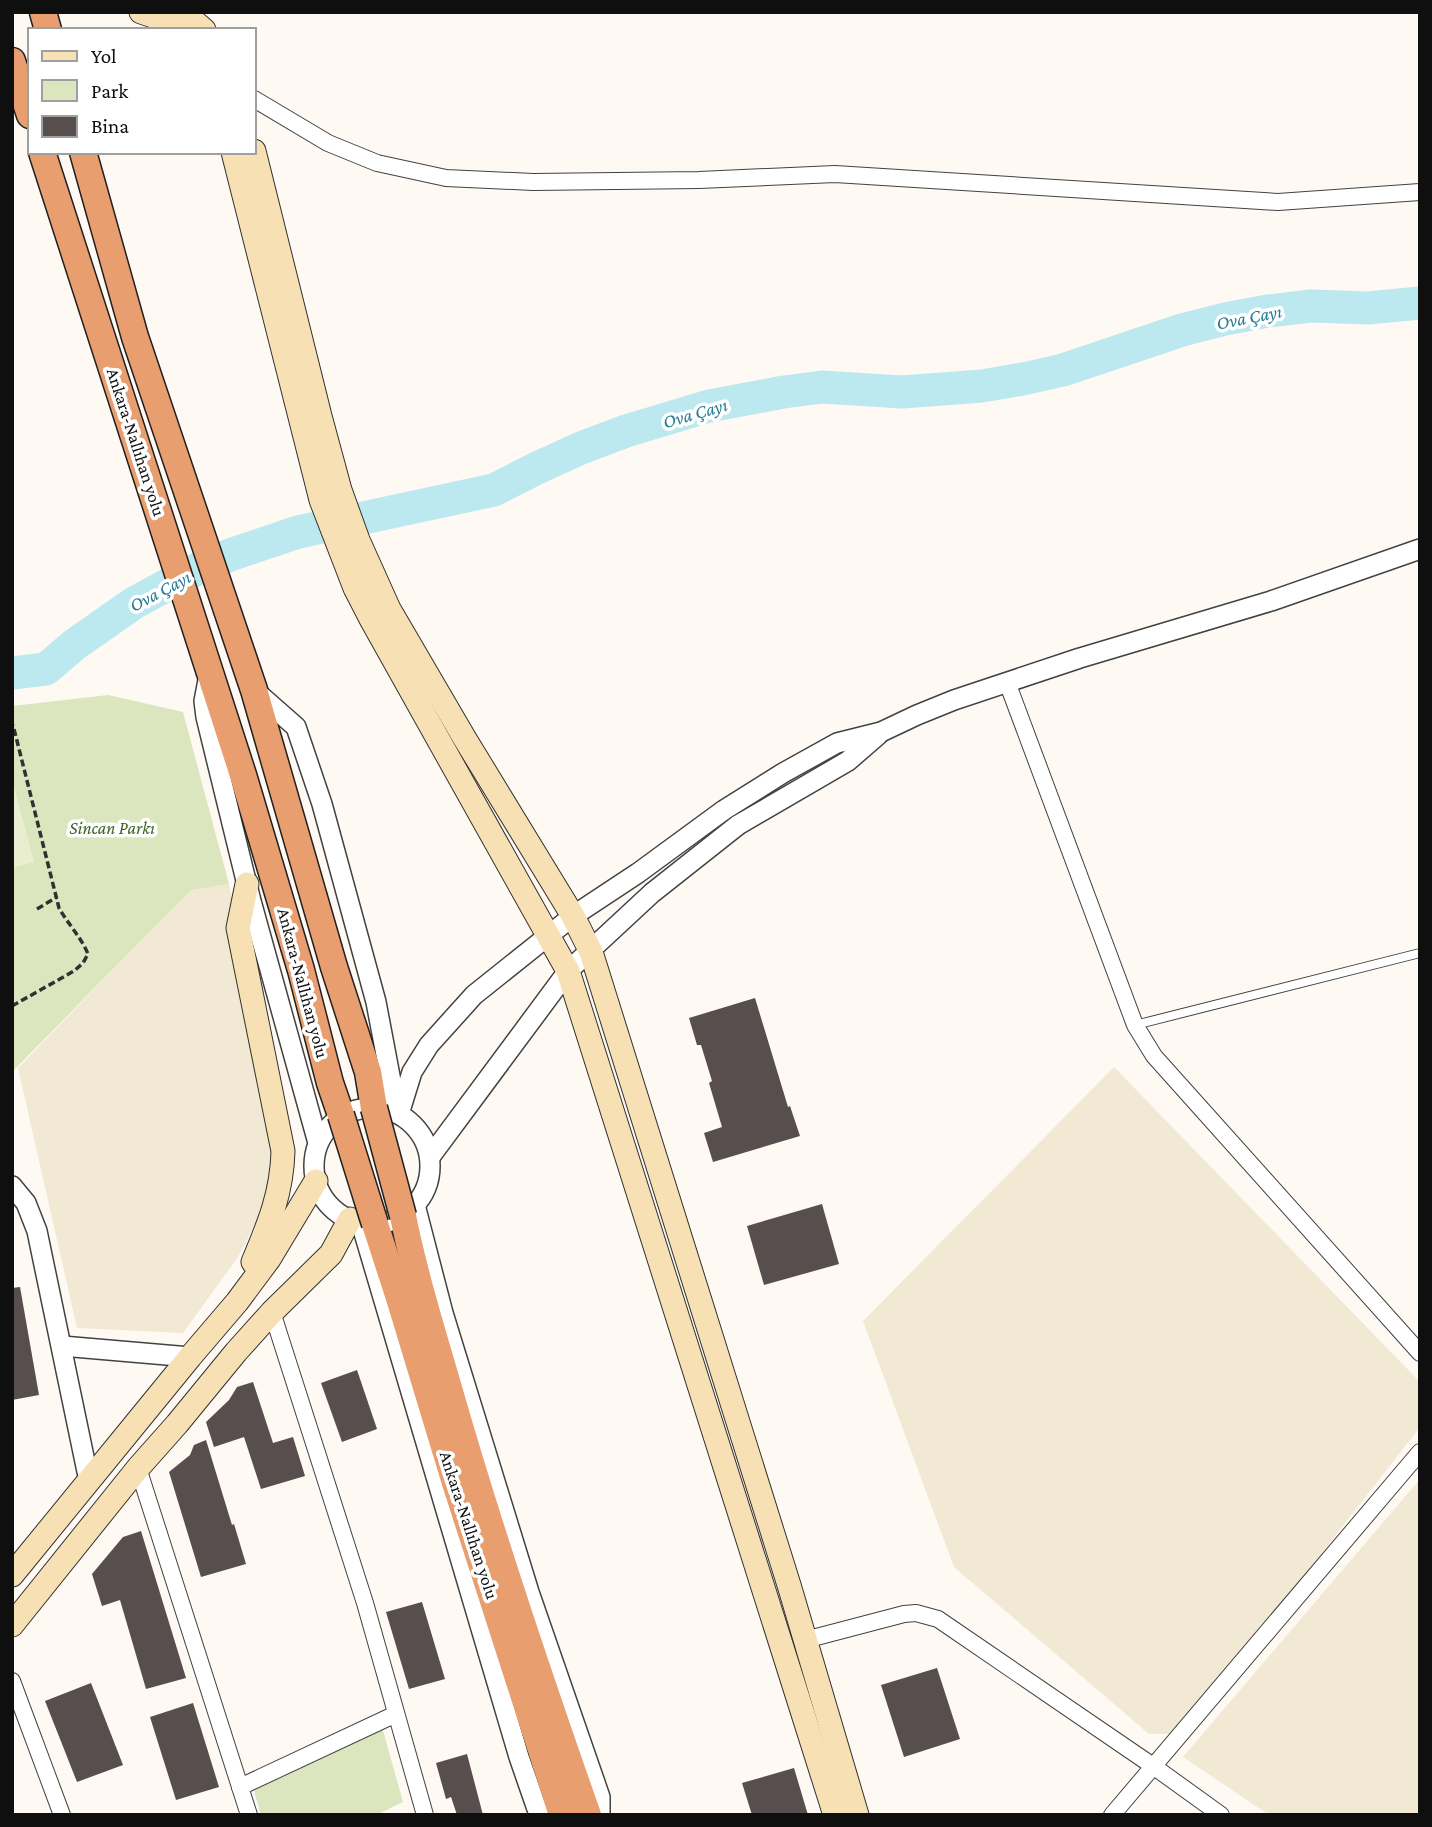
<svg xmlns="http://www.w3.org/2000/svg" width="1432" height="1827" font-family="'Crimson Pro',serif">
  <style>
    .farmland { fill: #f2e9d4 }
    .green { fill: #dbe6bf }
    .pitch { fill: #eaeed0 }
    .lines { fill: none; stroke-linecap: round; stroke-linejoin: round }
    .river { stroke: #bce8f0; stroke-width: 33 }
    .building { fill: #574e4d }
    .service-casing { stroke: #424242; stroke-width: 10 }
    .minor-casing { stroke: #424242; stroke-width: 18 }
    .tertiary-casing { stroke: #424242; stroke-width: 22 }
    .secondary-casing { stroke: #313131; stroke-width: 25 }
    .trunk-casing { stroke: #202020; stroke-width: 29 }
    .path { stroke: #313131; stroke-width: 3.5; stroke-dasharray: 7 3.5; stroke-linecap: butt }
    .service { stroke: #fff; stroke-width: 8 }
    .minor { stroke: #fff; stroke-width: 16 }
    .tertiary { stroke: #fff; stroke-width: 19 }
    .secondary { stroke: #f7e1b4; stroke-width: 23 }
    .trunk { stroke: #e89e6e; stroke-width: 26 }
    .trunk-bridge-casing { stroke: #202020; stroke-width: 29; stroke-linecap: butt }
    .trunk-bridge { stroke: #e89e6e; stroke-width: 26 }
    .labels { text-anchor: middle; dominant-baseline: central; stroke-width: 7; stroke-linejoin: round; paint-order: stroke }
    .street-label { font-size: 18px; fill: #0f0f0f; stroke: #fff }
    .park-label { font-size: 18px; font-style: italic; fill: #3f6125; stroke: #fff }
    .water-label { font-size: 19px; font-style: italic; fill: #247c96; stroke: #fff }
  </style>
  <rect width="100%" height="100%" fill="#fef9f3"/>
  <!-- farmland -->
  <g class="farmland">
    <path d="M229,884L280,1128L268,1199L238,1257L183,1333L77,1328L18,1068L191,889Z"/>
    <path d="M1114,1067L1420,1382V1427L1181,1734H1149L954,1567L863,1321Z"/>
    <path d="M1420,1479V1815H1269L1183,1757Z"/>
  </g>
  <!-- green -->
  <g class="green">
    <path d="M108,695L183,712L229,884L191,890L12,1072V706Z"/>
    <path d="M382,1727L403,1802L376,1815H261L254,1791Z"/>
  </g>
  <!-- pitch -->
  <path class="pitch" d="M12,779L34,862L12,868Z"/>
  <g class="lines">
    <!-- river -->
    <path class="river" d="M12,673L46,669L74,645L134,603L197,569L230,555L298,532L494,490L537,468L581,448L626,431L709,406L784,392L822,387L902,392L982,386L1023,379L1063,370L1182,330L1225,319L1268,311L1311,306L1368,308L1420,303"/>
  </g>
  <!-- building -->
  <g class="building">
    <path d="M755,998L788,1107L790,1106L800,1136L713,1162L704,1133L722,1127L709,1083L712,1081L701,1045H697L689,1018Z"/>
    <path d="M822,1204L839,1264L764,1285L747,1226Z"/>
    <path d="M20,1287L39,1395L12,1400V1288Z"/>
    <path d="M357,1370L377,1429L342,1442L321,1383Z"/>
    <path d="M253,1382L273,1443L293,1437L305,1476L261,1489L244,1437L214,1447L206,1422L229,1400L237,1387Z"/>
    <path d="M206,1440L232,1525L234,1524L246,1564L201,1577L169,1472L190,1455L194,1445Z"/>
    <path d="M141,1531L186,1678L146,1689L120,1600L102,1606L92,1574L123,1537Z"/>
    <path d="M422,1602L445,1679L409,1689L386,1612Z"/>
    <path d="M937,1668L960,1739L904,1757L881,1685Z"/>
    <path d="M91,1683L123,1765L77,1782L45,1701Z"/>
    <path d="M193,1703L219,1787L176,1800L150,1717Z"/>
    <path d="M467,1754L483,1815H457L451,1797L446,1799L436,1763Z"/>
    <path d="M794,1768L808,1815H752L742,1783Z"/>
  </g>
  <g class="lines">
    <!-- service casing -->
    <g class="service-casing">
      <path id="service" d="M1135,1025L1420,953"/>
    </g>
    <!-- minor casing -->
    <g class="minor-casing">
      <g id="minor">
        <path d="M254,99L328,143L377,163L446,178L533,182L699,180L835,174L1278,202L1420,192"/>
        <path d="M1007,682L1135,1025L1154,1056L1420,1353"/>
        <path d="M272,1312L365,1603L425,1815"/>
        <path d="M138,1468L249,1815"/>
        <path d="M805,1640L904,1614L916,1613L938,1619L1153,1766L1221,1815"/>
        <path d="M12,1681L62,1815"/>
        <path d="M240,1787L396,1714"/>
        <path d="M1112,1815L1420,1452"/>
      </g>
    </g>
    <!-- tertiary casing -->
    <g class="tertiary-casing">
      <g id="tertiary">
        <path d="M209,675L204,701L206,717L251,901L318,1143"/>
        <path d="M254,690L296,727L322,804L376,1002L397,1113"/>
        <circle cx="372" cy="1166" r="58"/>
        <path d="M399,1114L412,1072L429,1045L474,995L573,916L638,873L724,810L783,773L837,743L881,732L917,715L954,700L1080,658L1271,601L1420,549"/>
        <path d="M430,1157L568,971L652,893L738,825L848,761L878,735"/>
        <path d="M12,1186L26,1203L37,1231L89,1481"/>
        <path d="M415,1205L443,1313L529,1592L600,1797V1815"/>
        <path d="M361,1223L519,1757L537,1809L542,1815"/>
        <path d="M62,1346L190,1357"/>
      </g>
    </g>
    <!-- secondary casing -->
    <g class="secondary-casing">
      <g id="secondary">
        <path d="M141,12L156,17L175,30"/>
        <path d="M183,12L204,30"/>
        <path d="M254,151L320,416L340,490L358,540L389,609L465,739L573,916L591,952L789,1585L857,1815"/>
        <path d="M233,152L321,500L355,588L372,621L568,971L835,1815"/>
        <path d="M247,884L238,928L283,1151C282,1193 269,1224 253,1262"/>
        <path d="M12,1575L190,1357L237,1302L269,1259L316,1181"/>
        <path d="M12,1625L138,1468L177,1424L236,1352L272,1312L331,1254L350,1219"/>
      </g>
    </g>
    <!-- trunk casing -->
    <g class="trunk-casing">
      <g id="trunk">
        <path d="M43,12L48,30"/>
        <path d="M12,61L30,115"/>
        <path d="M42,152L243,775L301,970L330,1083L341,1115"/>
        <path d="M83,152L135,337L254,690L334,967L368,1072L374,1108"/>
        <path d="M403,1216C415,1276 434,1336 451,1395C492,1537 539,1676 588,1815"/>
        <path d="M375,1224L399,1298L455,1483L562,1815"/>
      </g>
    </g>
    <!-- path -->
    <g class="path">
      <path d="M37,909L57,897"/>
      <path d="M12,1006L74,971L83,963L88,954C81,937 68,924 59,908L13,725"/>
    </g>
    <!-- service -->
    <use href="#service" class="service"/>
    <!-- minor -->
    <use href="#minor" class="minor"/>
    <!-- tertiary -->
    <use href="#tertiary" class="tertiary"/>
    <!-- secondary -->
    <use href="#secondary" class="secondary"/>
    <!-- trunk -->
    <use href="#trunk" class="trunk"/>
    <!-- trunk-bridge casing -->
    <g class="trunk-bridge-casing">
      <g id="trunk-bridge">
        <path d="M374,1108L403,1216"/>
        <path d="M341,1115L375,1224"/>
      </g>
    </g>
    <!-- trunk-bridge -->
    <use href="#trunk-bridge" class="trunk-bridge"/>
  </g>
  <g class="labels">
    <!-- street labels -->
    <g class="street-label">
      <text transform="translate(136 442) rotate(72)">Ankara-Nallıhan yolu</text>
      <text transform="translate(303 983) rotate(75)">Ankara-Nallıhan yolu</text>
      <text transform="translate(469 1525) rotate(72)">Ankara-Nallıhan yolu</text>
    </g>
    <!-- park labels -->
    <g class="park-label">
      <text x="112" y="828">Sincan Parkı</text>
    </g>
    <!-- water labels -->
    <g class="water-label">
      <text transform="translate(1249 317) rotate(-11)">Ova Çayı</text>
      <text transform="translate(695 413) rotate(-16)">Ova Çayı</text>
      <text transform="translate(160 591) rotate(-28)">Ova Çayı</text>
    </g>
  </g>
  <!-- border -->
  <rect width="1432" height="1827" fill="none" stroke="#0f0f0f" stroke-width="28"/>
  <!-- legend -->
  <rect x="28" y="28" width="228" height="126" fill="#ffffff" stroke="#9f9f9f" stroke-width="2"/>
  <rect x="42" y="51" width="35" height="10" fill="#f7e1b4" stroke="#9f9f9f" stroke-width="2"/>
  <text x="91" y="63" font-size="21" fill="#0f0f0f">Yol</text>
  <rect x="42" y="80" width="35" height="21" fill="#dbe6bf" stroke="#9f9f9f" stroke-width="2"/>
  <text x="91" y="98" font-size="21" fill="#0f0f0f">Park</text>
  <rect x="42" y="116" width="35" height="21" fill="#574e4d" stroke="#9f9f9f" stroke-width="2"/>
  <text x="91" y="133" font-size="21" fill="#0f0f0f">Bina</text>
</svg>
